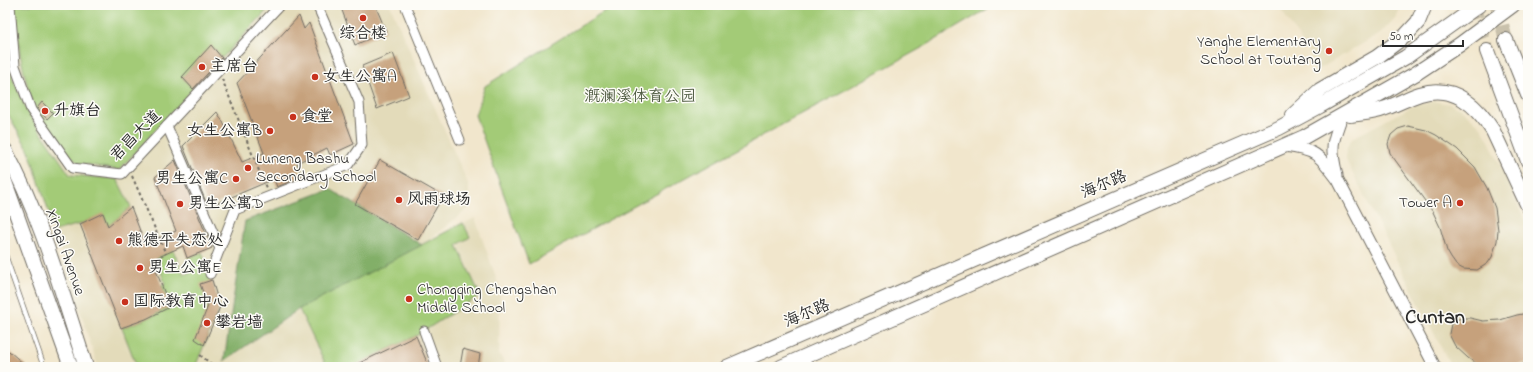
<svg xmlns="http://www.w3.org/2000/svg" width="1533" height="372" font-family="'Indie Flower','LXGW WenKai TC',sans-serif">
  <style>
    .built { fill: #e3dbba; fill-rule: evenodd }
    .green { fill: #a3cb77; stroke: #677b51 }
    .forest { fill: #82af68; stroke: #566d4a }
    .building { fill: #c6a17b }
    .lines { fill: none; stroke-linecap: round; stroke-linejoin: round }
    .primary-tunnel { stroke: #c9c1ac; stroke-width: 14; stroke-dasharray: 14 7; stroke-linecap: butt }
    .service-casing { stroke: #706c63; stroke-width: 6 }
    .minor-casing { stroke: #706c63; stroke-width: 11 }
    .tertiary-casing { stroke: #706c63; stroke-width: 13 }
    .primary-casing { stroke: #706c63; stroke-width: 16 }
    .path { stroke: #706c63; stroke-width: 2; stroke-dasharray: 3 3; stroke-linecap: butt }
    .service { stroke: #fff; stroke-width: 4.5 }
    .minor { stroke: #fff; stroke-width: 9 }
    .tertiary { stroke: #fff; stroke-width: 11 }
    .primary { stroke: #fff; stroke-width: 14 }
    .poi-dot { fill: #c8321e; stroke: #fdfcf7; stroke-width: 1.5 }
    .labels { text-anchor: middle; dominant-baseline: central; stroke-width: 3; stroke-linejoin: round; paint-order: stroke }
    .poi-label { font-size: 16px; fill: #2b2b2b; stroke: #fdfcf7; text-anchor: start }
    .park-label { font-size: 16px; fill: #4f5b42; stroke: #fdfcf7 }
    .street-label { font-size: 16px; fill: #2b2b2b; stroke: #fdfcf7 }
    .district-label { font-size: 20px; font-weight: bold; fill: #2b2b2b; stroke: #fdfcf7 }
  </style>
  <rect width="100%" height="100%" fill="#fdfcf7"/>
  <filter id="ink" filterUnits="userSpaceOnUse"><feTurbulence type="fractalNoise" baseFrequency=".025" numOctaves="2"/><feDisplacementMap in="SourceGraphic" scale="8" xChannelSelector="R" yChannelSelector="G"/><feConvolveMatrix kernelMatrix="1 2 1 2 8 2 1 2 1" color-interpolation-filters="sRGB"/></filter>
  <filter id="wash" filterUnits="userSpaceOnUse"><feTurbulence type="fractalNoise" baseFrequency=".012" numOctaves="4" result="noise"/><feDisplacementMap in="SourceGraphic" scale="16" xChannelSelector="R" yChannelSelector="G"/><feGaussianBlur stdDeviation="0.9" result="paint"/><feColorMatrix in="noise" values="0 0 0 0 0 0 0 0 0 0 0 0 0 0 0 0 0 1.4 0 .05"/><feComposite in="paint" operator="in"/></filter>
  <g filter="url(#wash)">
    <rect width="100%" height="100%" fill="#f1e6cc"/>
    <!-- built -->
    <g class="built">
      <path d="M5,5H390L469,186V208L425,243L475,218L500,289L499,354L507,367H98L29,151L5,109ZM330,189L299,309L224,361Z"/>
      <path d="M1278,5H1402L1396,17L1381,33L1319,69Z"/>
      <path d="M1434,101L1449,104L1461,109L1481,127L1490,143L1528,227V367H1451L1346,160V152L1348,145L1353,138L1413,106Z"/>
    </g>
    <!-- green -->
    <g class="green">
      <path d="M16,5H272L222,58L211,46L182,77L193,89L119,170L78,163L65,151L34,110L27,85L20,54L15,7Z"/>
      <path d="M614,5H994L927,45L529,264L475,115L485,86Z"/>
      <path d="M5,60L28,113L70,175L117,179L131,207L108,226L103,214L80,224L55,231L29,151L5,109Z"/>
      <path d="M463,223L470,237L457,245L480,295L416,336L351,367H327L299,309Z"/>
      <path d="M173,250L184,275L192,271L187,258L202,252L220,307L195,367H137L122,328L146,319L170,307L162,285L165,283L156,258Z"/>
    </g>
    <!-- forest -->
    <path class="forest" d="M330,189L422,245L299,309L224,361L245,221Z"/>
    <g id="blocks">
      <!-- building -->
      <g class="building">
        <path d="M340,5H375L386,31L355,45Z"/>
        <path d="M299,16L304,29L309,23L354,144L330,155L327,148L297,163L302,177L277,187L274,179L208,207L183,146L217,112L223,122L242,162L264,153L237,83Z"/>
        <path d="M211,45L222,58L193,89L182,77Z"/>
        <path d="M393,53L409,96L377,109L362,66Z"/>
        <path d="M42,102L53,113L47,119L37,108Z"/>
        <path d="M1408,126L1426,130L1436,135L1457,149L1475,167L1487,188L1495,208L1498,230L1497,241L1492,257L1488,263L1482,267L1477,270L1463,269L1456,265L1451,258L1447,251L1440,227L1433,212L1390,153L1388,144L1391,135L1398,129Z"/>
        <path d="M175,160L212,248L187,258L183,246L152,260L170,307L146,319L121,328L80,224L103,213L108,226L131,207L145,244L176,231L155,177Z"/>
        <path d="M380,160L443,196L418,240L355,204Z"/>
        <path d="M212,280L220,307L204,345L195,339L208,306L200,284Z"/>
        <path d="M1528,313V362L1515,367H1489L1477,364L1468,358L1455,346L1449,334L1451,324L1456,320L1462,318H1470L1483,321L1500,320L1517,315Z"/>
        <path d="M416,336L429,367H351Z"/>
        <path d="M463,349L480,354L478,367H460Z"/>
        <path d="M9,351L27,367H5V355Z"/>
      </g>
    </g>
  </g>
  <g filter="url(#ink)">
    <use href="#blocks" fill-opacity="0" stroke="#706c63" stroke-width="1"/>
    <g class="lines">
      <!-- primary-tunnel -->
      <g class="primary-tunnel">
        <path d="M1473,5L1487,51"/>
        <path d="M1497,5L1506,40"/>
      </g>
      <!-- service casing -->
      <g class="service-casing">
        <path id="service" d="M5,255L44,367"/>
      </g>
      <!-- minor casing -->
      <g class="minor-casing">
        <g id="minor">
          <path d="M10,5L15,66L31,110L72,168L122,174L280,5"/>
          <path d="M405,5L460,140"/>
          <path d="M167,126L220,249"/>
          <path d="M210,274L235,210L348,165L362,145L359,102L317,5"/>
          <path d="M424,331L437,367"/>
        </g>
      </g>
      <!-- tertiary casing -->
      <g class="tertiary-casing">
        <g id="tertiary">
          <path d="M1285,146C1317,150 1319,155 1338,180L1435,367"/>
          <path d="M1337,175C1330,148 1332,142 1342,116"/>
        </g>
      </g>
      <!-- primary casing -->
      <g class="primary-casing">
        <g id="primary">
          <path d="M1506,40L1528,95"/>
          <path d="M1487,51L1528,161"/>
          <path d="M1293,115L1320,90L1377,57L1405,36L1418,22L1425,5"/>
          <path d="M1350,115C1361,113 1373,113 1383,109C1396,105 1407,98 1420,94C1453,84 1476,104 1493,131L1528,206"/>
          <path d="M5,150C42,218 62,294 86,367"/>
          <path d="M5,182L71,367"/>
          <path d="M727,367L1279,128L1320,106L1406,57L1479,5"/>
          <path d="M781,367L1304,137L1415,74L1459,45L1513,5"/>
        </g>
      </g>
      <!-- path -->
      <g class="path">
        <path d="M222,79L266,188"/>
        <path d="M132,176L166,254"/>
        <path d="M200,355L215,367"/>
        <path d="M226,367L227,365L229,367"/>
      </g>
      <!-- service -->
      <use href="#service" class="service"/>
      <!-- minor -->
      <use href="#minor" class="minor"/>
      <!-- tertiary -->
      <use href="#tertiary" class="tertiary"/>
      <!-- primary -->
      <use href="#primary" class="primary"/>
    </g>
  </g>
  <!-- markers -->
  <g class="poi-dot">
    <circle cx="363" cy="18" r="4"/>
    <circle cx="1329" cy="51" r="4"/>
    <circle cx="202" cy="67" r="4"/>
    <circle cx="315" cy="77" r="4"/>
    <circle cx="45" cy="111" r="4"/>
    <circle cx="293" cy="117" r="4"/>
    <circle cx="270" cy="131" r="4"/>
    <circle cx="248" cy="168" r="4"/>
    <circle cx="236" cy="179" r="4"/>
    <circle cx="399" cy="200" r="4"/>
    <circle cx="1460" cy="203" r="4"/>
    <circle cx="180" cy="204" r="4"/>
    <circle cx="119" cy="241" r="4"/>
    <circle cx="140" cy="268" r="4"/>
    <circle cx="409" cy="299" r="4"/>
    <circle cx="125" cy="302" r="4"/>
    <circle cx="207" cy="323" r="4"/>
  </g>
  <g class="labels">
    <!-- poi labels -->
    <g class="poi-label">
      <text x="363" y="34" text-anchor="middle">综合楼</text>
      <text x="1321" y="42" text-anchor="end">Yanghe Elementary<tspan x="1321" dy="18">School at Toutang</tspan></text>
      <text x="210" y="67">主席台</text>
      <text x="323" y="77">女生公寓A</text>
      <text x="53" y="111">升旗台</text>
      <text x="301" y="117">食堂</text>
      <text x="262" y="131" text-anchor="end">女生公寓B</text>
      <text x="256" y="159">Luneng Bashu<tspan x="256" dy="18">Secondary School</tspan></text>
      <text x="228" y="179" text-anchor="end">男生公寓C</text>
      <text x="407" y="200">风雨球场</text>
      <text x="1452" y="203" text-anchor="end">Tower A</text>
      <text x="188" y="204">男生公寓D</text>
      <text x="127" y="241">熊德平失恋处</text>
      <text x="148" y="268">男生公寓E</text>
      <text x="417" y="290">Chongqing Chengshan<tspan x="417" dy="18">Middle School</tspan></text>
      <text x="133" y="302">国际教育中心</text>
      <text x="215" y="323">攀岩墙</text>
    </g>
    <!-- park labels -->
    <g class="park-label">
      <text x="640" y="97">溉澜溪体育公园</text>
    </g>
    <!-- street labels -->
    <g class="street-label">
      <text transform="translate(136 136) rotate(-45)">君昌大道</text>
      <text transform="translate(1104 185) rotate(-23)">海尔路</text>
      <text transform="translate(65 252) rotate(71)">Xingai Avenue</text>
      <text transform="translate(807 314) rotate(-23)">海尔路</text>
    </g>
    <!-- district labels -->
    <g class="district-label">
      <text x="1435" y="318">Cuntan</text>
    </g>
  </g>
  <!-- margin -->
  <rect width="1533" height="372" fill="none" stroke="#fdfcf7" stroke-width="20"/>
  <!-- scale -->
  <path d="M1383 40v6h80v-6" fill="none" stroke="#2b2b2b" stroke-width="2"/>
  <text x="1389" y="40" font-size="12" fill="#2b2b2b" stroke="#fdfcf7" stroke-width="3" paint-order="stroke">50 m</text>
</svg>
